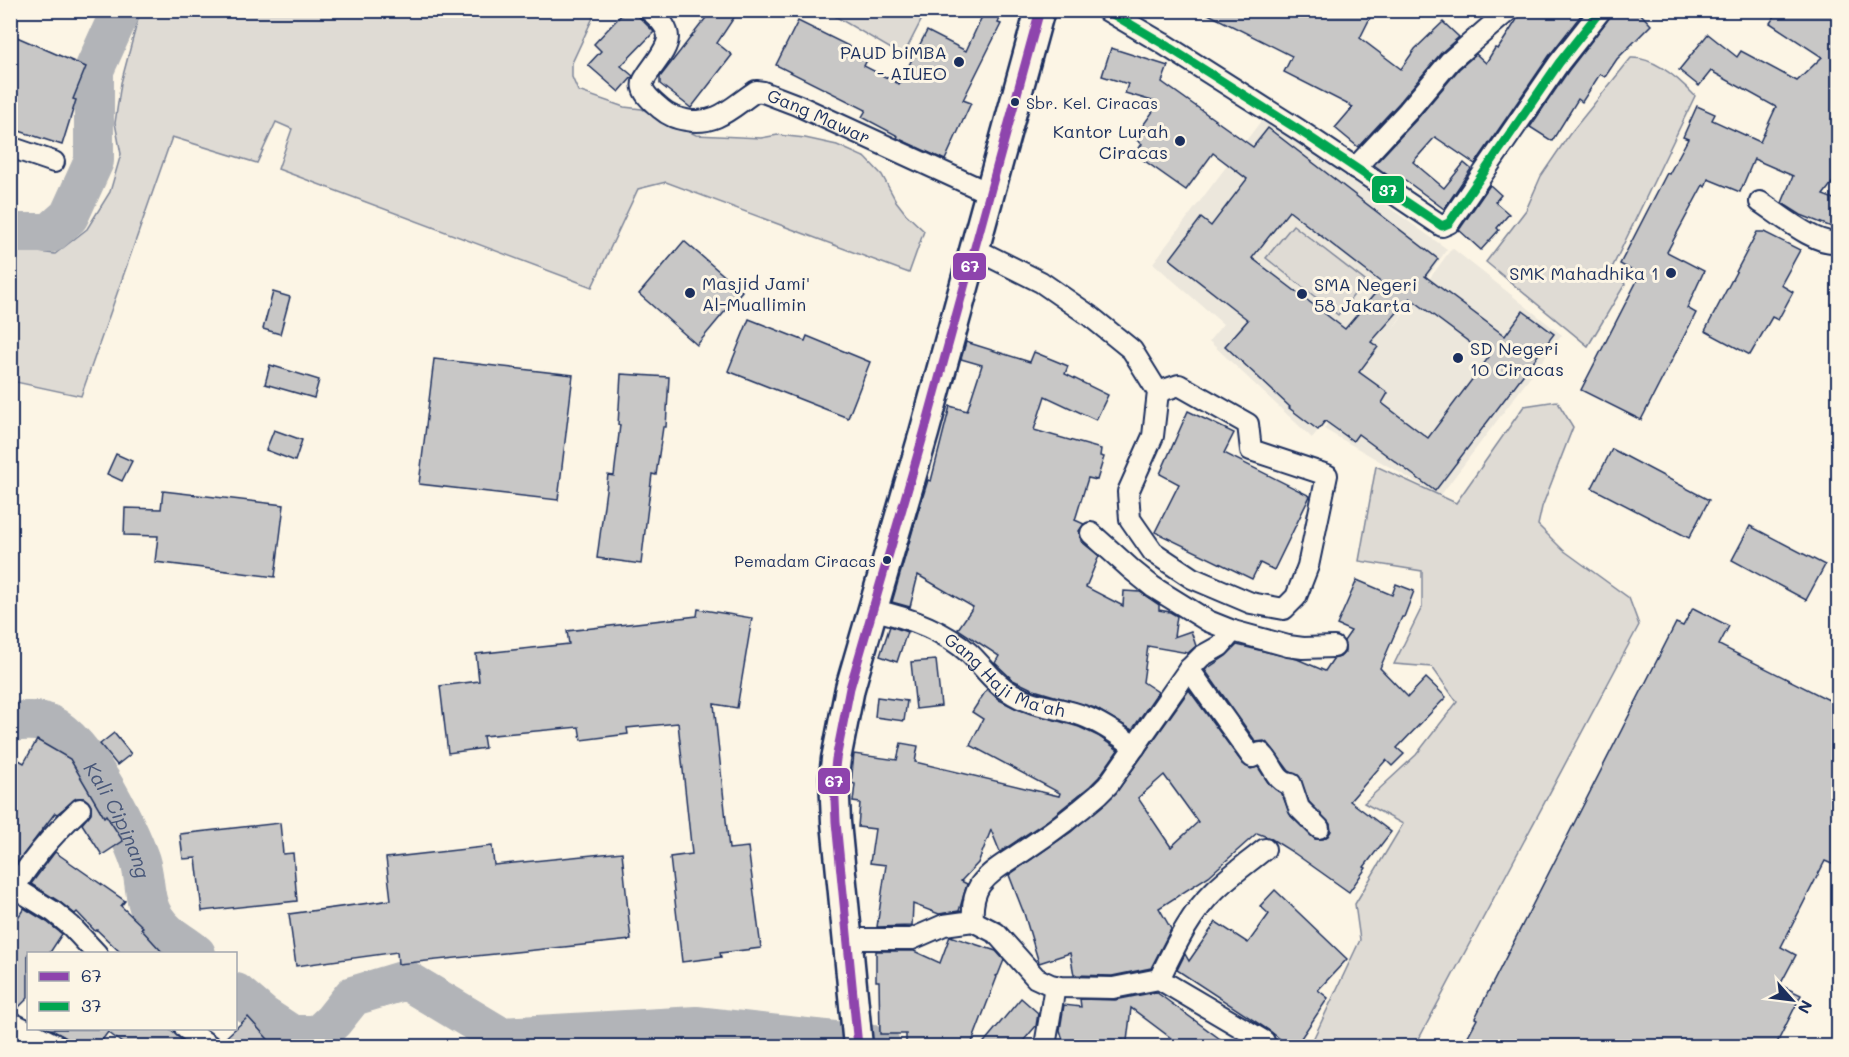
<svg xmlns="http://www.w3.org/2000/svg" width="1849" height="1057" font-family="Mali,sans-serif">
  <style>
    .built { fill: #ece7dc }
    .green { fill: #dfdbd4; stroke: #7d8599; stroke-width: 1.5 }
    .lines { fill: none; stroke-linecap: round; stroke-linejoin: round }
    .stream { stroke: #767f94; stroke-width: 7 }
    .river { stroke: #b2b4b8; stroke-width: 40 }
    .building { fill: #c8c7c6; stroke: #1b2f5e; stroke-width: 1.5; fill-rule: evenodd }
    .street-casing { stroke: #1b2f5e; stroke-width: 24 }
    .secondary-casing { stroke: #1b2f5e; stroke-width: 33 }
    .street { stroke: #fcf5e5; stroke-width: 20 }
    .secondary { stroke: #fcf5e5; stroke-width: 28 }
    .bus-1-casing { stroke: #fcf5e5; stroke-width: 14 }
    .bus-2-casing { stroke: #fcf5e5; stroke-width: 14 }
    .bus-1 { stroke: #8e44ad; stroke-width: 9 }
    .bus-2 { stroke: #00a651; stroke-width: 9 }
    .poi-dot { fill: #1b2f5e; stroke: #fcf5e5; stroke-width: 2 }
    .labels { text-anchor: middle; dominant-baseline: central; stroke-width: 6; stroke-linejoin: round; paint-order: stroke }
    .bus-label { font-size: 16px; fill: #1b2f5e; stroke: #fcf5e5; text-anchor: start }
    .poi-label { font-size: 18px; fill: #1b2f5e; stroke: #fcf5e5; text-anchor: end }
    .street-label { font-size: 18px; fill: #1b2f5e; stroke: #fcf5e5 }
    .water-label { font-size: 20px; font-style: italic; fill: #485779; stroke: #fcf5e5 }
    .line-badge { stroke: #fcf5e5; stroke-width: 2 }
    .badge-label { font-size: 16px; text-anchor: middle; font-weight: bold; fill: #fff }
  </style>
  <rect width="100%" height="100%" fill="#fcf5e5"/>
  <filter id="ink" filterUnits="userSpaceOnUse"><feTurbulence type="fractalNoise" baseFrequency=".0167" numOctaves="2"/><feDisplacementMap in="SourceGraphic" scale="12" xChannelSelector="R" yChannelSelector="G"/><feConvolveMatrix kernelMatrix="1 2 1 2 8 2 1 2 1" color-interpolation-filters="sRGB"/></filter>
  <g filter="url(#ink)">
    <!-- built -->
    <path class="built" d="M1264,117L1447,249L1391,331L1452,248L1562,335L1440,496L1324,429L1341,401L1312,438L1209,341L1223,324L1153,263Z"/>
    <!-- green -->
    <g class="green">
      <path d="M139,11H596L572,63V77L578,91L624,107L642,109L696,135L761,138L778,135L805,138L837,145L866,158L882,175L896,201L906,214L924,231L909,273L666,182L638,189L592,287L278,169L292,129L276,122L257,163L172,137L81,396L11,381V249L55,254L87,229L110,192L121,154L115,123L121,83L138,19Z"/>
      <path d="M826,11L926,10V11L903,56Z"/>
      <path d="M1631,58C1655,57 1679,79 1695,96L1612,268L1625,284L1588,346L1486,262L1526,210L1541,176L1569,135Z"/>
      <path d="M1293,225L1365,281L1338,315L1266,258Z"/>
      <path d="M1557,401L1573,427L1542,507L1538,525L1563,550L1629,598L1639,625L1415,1046H1310L1360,940L1355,904L1403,824L1364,803L1416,755L1457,702L1432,667L1394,664L1422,607V571L1359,561L1376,466L1456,503L1524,406Z"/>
    </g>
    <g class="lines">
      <!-- stream -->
      <path class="stream" d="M498,1046L501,1037"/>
      <!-- river -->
      <g class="river">
        <path d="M10,233H50L69,216L94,161V70L121,10"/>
        <path id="s1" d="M10,722C20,721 33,720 43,722C82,733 127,824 140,861C146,880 143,902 155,919C168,938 180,940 196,954"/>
        <path d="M236,993L263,1016L292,1035H318L333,1021L353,996L406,980L501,1037L696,1026L881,1046"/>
      </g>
    </g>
    <!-- building -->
    <g class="building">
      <path d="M626,10H632L654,32L621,66L633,76L619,92L588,65L601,51L594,44Z"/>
      <path d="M712,10H739L717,43L732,55L691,108L660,84V77Z"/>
      <path d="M985,10H1003L998,23L1001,24L963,100L971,103L945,160L897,138L898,136L862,117L866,110L776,65L798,21L869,56L864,66L899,84L927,31L966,51Z"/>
      <path d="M1200,10H1374L1360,38L1401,69L1415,49L1443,22L1459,37L1441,53L1399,103L1358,147L1335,128L1353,107L1284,72L1292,56Z"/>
      <path d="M1523,10H1585L1549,56L1475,164L1435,137L1413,162L1444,188L1464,163L1471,169L1444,209L1401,177L1397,182L1374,165L1417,119L1459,69L1476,54L1486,63L1495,48L1498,49Z"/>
      <path d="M1613,10H1637L1651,25L1617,59L1605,77L1600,74L1582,102L1578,99L1552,141L1530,127L1569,70L1610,17Z"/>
      <path d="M1779,10H1839V174L1823,195L1839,201V230L1801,215L1782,203L1793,176L1754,159L1740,192L1708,179L1705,187L1703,185L1667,252L1704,271L1687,308L1696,313L1641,420L1581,390L1640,275L1620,264L1667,173L1669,174L1688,139L1683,137L1697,106L1715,114L1712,120L1760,142L1776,107L1711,71L1699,86L1679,70L1708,34L1737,57L1741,51L1797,81L1822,57L1770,23Z"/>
      <path d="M10,34L86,67L73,99L76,100L62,145L10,128Z"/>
      <path d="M1111,48L1168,66L1162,82L1253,147L1268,128L1438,259L1425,276L1505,336L1523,311L1554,334L1435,491L1358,434L1353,441L1325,421L1318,430L1289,408L1290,407L1225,346L1248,320L1170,259L1201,218L1211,226L1247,179L1213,153L1186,190L1135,154L1142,144L1134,138L1159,103L1125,93L1128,84L1102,76ZM1289,211L1383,284L1345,329L1252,258ZM1410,298L1489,357L1428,438L1382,403L1388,393L1359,372L1378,347L1371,342Z"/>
      <path d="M1490,185L1501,195L1495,202L1509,214L1497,228L1499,230L1481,250L1459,230Z"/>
      <path d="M1757,232H1764L1800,250L1781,285L1793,292L1778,320L1772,317L1750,355L1705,331Z"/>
      <path d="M684,241L742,291L697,345L639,294Z"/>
      <path d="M273,292L290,297L280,334L263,329Z"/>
      <path d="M749,319L805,341L807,336L870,362L848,418L728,371Z"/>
      <path d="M966,342L1030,362L1034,352L1068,366L1065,374L1108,395L1096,420L1045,396L1034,430L1101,449L1100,456L1104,457L1097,480L1088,478L1075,520L1084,524L1079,531L1081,541L1099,556L1086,587L1123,606L1124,591L1140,592L1159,605V610L1170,612L1177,616L1174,637L1191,631L1196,646L1188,653L1148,646L1143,682L1158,692L1132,730L1095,708L1034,690L1013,680L995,663L999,656L958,629L973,607L918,575L910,607L892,602L918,512L928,480L931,481L950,406L967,411L982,365L961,359Z"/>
      <path d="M434,359L573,375L558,500L419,484Z"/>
      <path d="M270,365L319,380L314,398L265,384Z"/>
      <path d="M621,374L669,377L666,427H663L656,475L652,474L641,564L597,558L608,475L614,476L620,425H618Z"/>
      <path d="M1188,411L1234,433L1224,453L1310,496L1274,570L1260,563L1252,579L1155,532L1179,484L1160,474Z"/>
      <path d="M274,430L302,440L295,461L266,450Z"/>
      <path d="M1612,449L1709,500L1689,538L1592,488Z"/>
      <path d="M116,454L132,461L122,481L107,474Z"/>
      <path d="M163,491L284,505L275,577L155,562L158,536L124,535L125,508L161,509Z"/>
      <path d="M1750,526L1825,565L1806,600L1732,560Z"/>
      <path d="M1357,580L1392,595L1396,584L1414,591L1404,617H1402L1380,668L1408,697L1426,678L1446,697L1397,748L1404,754L1392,766L1386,760L1350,801L1391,832L1364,867L1366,868L1349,892L1294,853L1270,838L1257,833L1209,876L1159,908L1171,929L1151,968L1112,976L1074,975L1070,953L1039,963L1023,910V911L1009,875L1071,832L1116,793L1189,690L1243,764L1251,769L1258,767L1269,784L1282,794L1291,816L1315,839H1323L1328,836L1331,831L1330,824L1309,802L1299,776L1289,771L1269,744L1264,741L1256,742L1205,670L1226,656L1237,645L1297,659L1325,671L1333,659L1340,657L1345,652L1344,641L1351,631L1337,625ZM1164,775L1198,822L1171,847L1138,798Z"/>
      <path d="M1693,608L1729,626L1719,645L1839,705V867L1825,861L1781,947L1796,955L1780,985L1801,995L1775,1047H1462L1477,1019L1475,1018L1676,623L1683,626Z"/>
      <path d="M698,609L752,618L737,708L714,704L729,849L748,847L761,948L720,953L721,957L682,962L670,857L692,854L678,723L627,728L628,734L581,740L579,727L483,736L485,748L448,753L440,686L479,681L476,654L569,644L567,631L697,616Z"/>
      <path d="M890,626L907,632L897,662L880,656Z"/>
      <path d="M936,660L941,706L916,709L911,662Z"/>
      <path d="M987,689L999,700L1017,709L1079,727L1098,736L1118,750L1099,777L1090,786L1048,820L1000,852L991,830L978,863L961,881L967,884L959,911L939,914L913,904L912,926L877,927L886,865L870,863L875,829L858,827L860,803L853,802L855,784L851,783L854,754L897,760L901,743L918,746L915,762L1059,796L1060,793L970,745L983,719L972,712Z"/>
      <path d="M877,697L907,701L904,721L875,717Z"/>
      <path d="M114,733L131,754L117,765L100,744Z"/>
      <path d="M37,740L70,759L104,817L106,815L123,841L102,855L82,824L91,813V806L84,798H77L57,814L55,813L11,871L10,774L19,760L24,763Z"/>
      <path d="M280,823L283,854L293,853L297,901L202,911L196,858L183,859L180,834Z"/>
      <path d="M492,846L494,865L622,852L631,940L398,964L397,952L296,966L289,914L391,900L386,858Z"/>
      <path d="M55,852L125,901L121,906L143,927L141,929L164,954H122L97,930L95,931L77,912L75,914L60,902L31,884Z"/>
      <path d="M1275,890L1347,959L1318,990L1328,998L1295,1047H1290L1270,1031L1177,970L1185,954L1189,961L1216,922L1248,943L1269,914L1260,906Z"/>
      <path d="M24,908L47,922L62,934L49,954H28V998L15,1011L10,1010V930Z"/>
      <path d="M950,936L996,951L1004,960L998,975L996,976L997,977L971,1045L906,1043V1034H880L879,981H876V951H914L940,963Z"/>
      <path d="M1156,992L1231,1047H1183L1131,1008L1127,1041L1122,1040V1047H1065L1060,1030L1064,1005L1081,1007L1080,999L1115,1000Z"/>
      <path d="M1021,998L1038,1013L1036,1026L1018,1047H980Z"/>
      <path d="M248,1017L275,1047H222L221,1042Z"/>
      <path d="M50,1029H169L190,1047H127L108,1032L97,1047H70L68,1039Z"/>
    </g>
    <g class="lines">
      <!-- street casing -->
      <g class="street-casing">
        <g id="street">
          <path id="s2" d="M649,10C679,35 669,44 649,72C646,77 641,82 643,88C645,96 655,104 661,109C669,116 676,118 686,120C716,126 732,107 756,91L763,92L797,105L991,194"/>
          <path d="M1106,10L1162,43L1299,130L1442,226L1449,223L1559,63L1601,10"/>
          <path d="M10,147L54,162"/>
          <path d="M1355,168L1408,111L1450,61L1509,10"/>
          <path d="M1760,202C1779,214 1816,246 1838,242"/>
          <path d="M975,249L1041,282L1090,316L1132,350L1158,392L1153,436L1128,492L1130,519L1153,552L1192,578L1251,603L1284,609L1296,597L1308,566L1327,475L1251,450L1248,424L1179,385L1158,392"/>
          <path d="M1091,533L1132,570L1153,587L1208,621L1233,631L1288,646L1303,648L1334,647"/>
          <path id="s3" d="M873,610C907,617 943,630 969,653C984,667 994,684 1013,694C1034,707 1060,707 1083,716C1102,723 1119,735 1135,747"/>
          <path d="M1189,669L1252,757L1261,753C1273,762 1275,783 1291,784L1299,808L1319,828"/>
          <path d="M10,885L54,912L71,926L97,954"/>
          <path d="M10,895C29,862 52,835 80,809"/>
          <path d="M973,921C972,908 973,896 980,885C992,869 1011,860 1028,848C1052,832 1076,814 1098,795L1108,785L1189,669L1202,656L1220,646L1233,631"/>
          <path d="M848,939H912L944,925L973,921L996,933L1036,978L1051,985L1060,987L1113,988L1159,979L1264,1041"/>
          <path d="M1159,979C1174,949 1189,915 1214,891C1229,876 1248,863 1265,849"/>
          <path d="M10,1022L58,1046"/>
          <path d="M185,1028L210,1046"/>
          <path d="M1045,1046L1055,986"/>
        </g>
      </g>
      <!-- secondary casing -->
      <g class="secondary-casing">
        <path id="secondary" d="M858,1046L836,822L834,777L836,759L850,688L924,433L1040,10"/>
      </g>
      <!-- street -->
      <use href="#street" class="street"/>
      <!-- secondary -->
      <use href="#secondary" class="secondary"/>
      <!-- bus-1 casing -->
      <g class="bus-1-casing">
        <path id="bus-1" d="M858,1046L836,822L834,777L836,759L850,688L924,433L1040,10"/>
      </g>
      <!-- bus-2 casing -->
      <g class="bus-2-casing">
        <path id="bus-2" d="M1106,10L1162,43L1299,130L1442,226L1449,223L1559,63L1601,10"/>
      </g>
      <!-- bus-1 -->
      <use href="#bus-1" class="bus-1"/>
      <!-- bus-2 -->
      <use href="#bus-2" class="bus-2"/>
    </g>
  </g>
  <!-- markers -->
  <g class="poi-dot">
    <circle cx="959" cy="62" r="6"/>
    <circle cx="1015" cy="102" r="5"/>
    <circle cx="1180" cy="141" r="6"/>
    <circle cx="1671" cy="273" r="6"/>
    <circle cx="690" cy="293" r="6"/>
    <circle cx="1302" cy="294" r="6"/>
    <circle cx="1458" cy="358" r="6"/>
    <circle cx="887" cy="560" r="5"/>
  </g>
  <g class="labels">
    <!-- bus labels -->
    <g class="bus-label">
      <text x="1026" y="102">Sbr. Kel. Ciracas</text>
      <text x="876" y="560" text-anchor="end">Pemadam Ciracas</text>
    </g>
    <!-- poi labels -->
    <g class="poi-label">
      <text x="947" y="52">PAUD biMBA<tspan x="947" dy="21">- AIUEO</tspan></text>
      <text x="1168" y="131">Kantor Lurah<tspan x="1168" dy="21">Ciracas</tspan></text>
      <text x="1659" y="273">SMK Mahadhika 1</text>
      <text x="702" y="283" text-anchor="start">Masjid Jami'<tspan x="702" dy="21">Al-Muallimin</tspan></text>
      <text x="1314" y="284" text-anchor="start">SMA Negeri<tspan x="1314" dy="21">58 Jakarta</tspan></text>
      <text x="1470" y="348" text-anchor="start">SD Negeri<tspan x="1470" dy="21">10 Ciracas</tspan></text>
    </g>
    <!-- street labels -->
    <g class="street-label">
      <text stroke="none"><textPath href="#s2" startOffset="294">Gang Mawar</textPath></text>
      <text stroke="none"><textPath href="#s3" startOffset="150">Gang Haji Ma'ah</textPath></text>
    </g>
    <!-- water labels -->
    <g class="water-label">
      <text stroke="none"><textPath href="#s1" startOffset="160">Kali Cipinang</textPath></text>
    </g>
  </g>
  <g class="line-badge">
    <rect x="1371" y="175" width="34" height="29" rx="6" fill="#00a651"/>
    <rect x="952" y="252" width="35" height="29" rx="6" fill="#8e44ad"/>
    <rect x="817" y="767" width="34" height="28" rx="6" fill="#8e44ad"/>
  </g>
  <g class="badge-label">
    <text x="1388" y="196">37</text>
    <text x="970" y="272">67</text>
    <text x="834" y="787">67</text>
  </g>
  <!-- margin -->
  <rect width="1849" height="1057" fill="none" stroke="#fcf5e5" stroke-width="36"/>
  <rect x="18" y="18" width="1813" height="1021" fill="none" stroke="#1b2f5e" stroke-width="2" filter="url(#ink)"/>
  <!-- legend -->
  <rect x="27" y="952" width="210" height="78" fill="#fcf5e5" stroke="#a2a6af" stroke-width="1.5"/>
  <rect x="39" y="972" width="30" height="9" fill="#8e44ad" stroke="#a2a6af" stroke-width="1.5"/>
  <text x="81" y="982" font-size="18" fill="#1b2f5e">67</text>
  <rect x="39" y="1002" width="30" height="9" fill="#00a651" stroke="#a2a6af" stroke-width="1.5"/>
  <text x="81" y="1012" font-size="18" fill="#1b2f5e">37</text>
  <!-- north arrow -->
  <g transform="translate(1792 1000) rotate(118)" stroke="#fcf5e5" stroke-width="4.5" paint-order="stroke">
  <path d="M0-4.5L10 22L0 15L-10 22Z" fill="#1b2f5e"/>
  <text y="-9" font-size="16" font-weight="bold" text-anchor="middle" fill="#1b2f5e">N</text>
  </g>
</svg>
